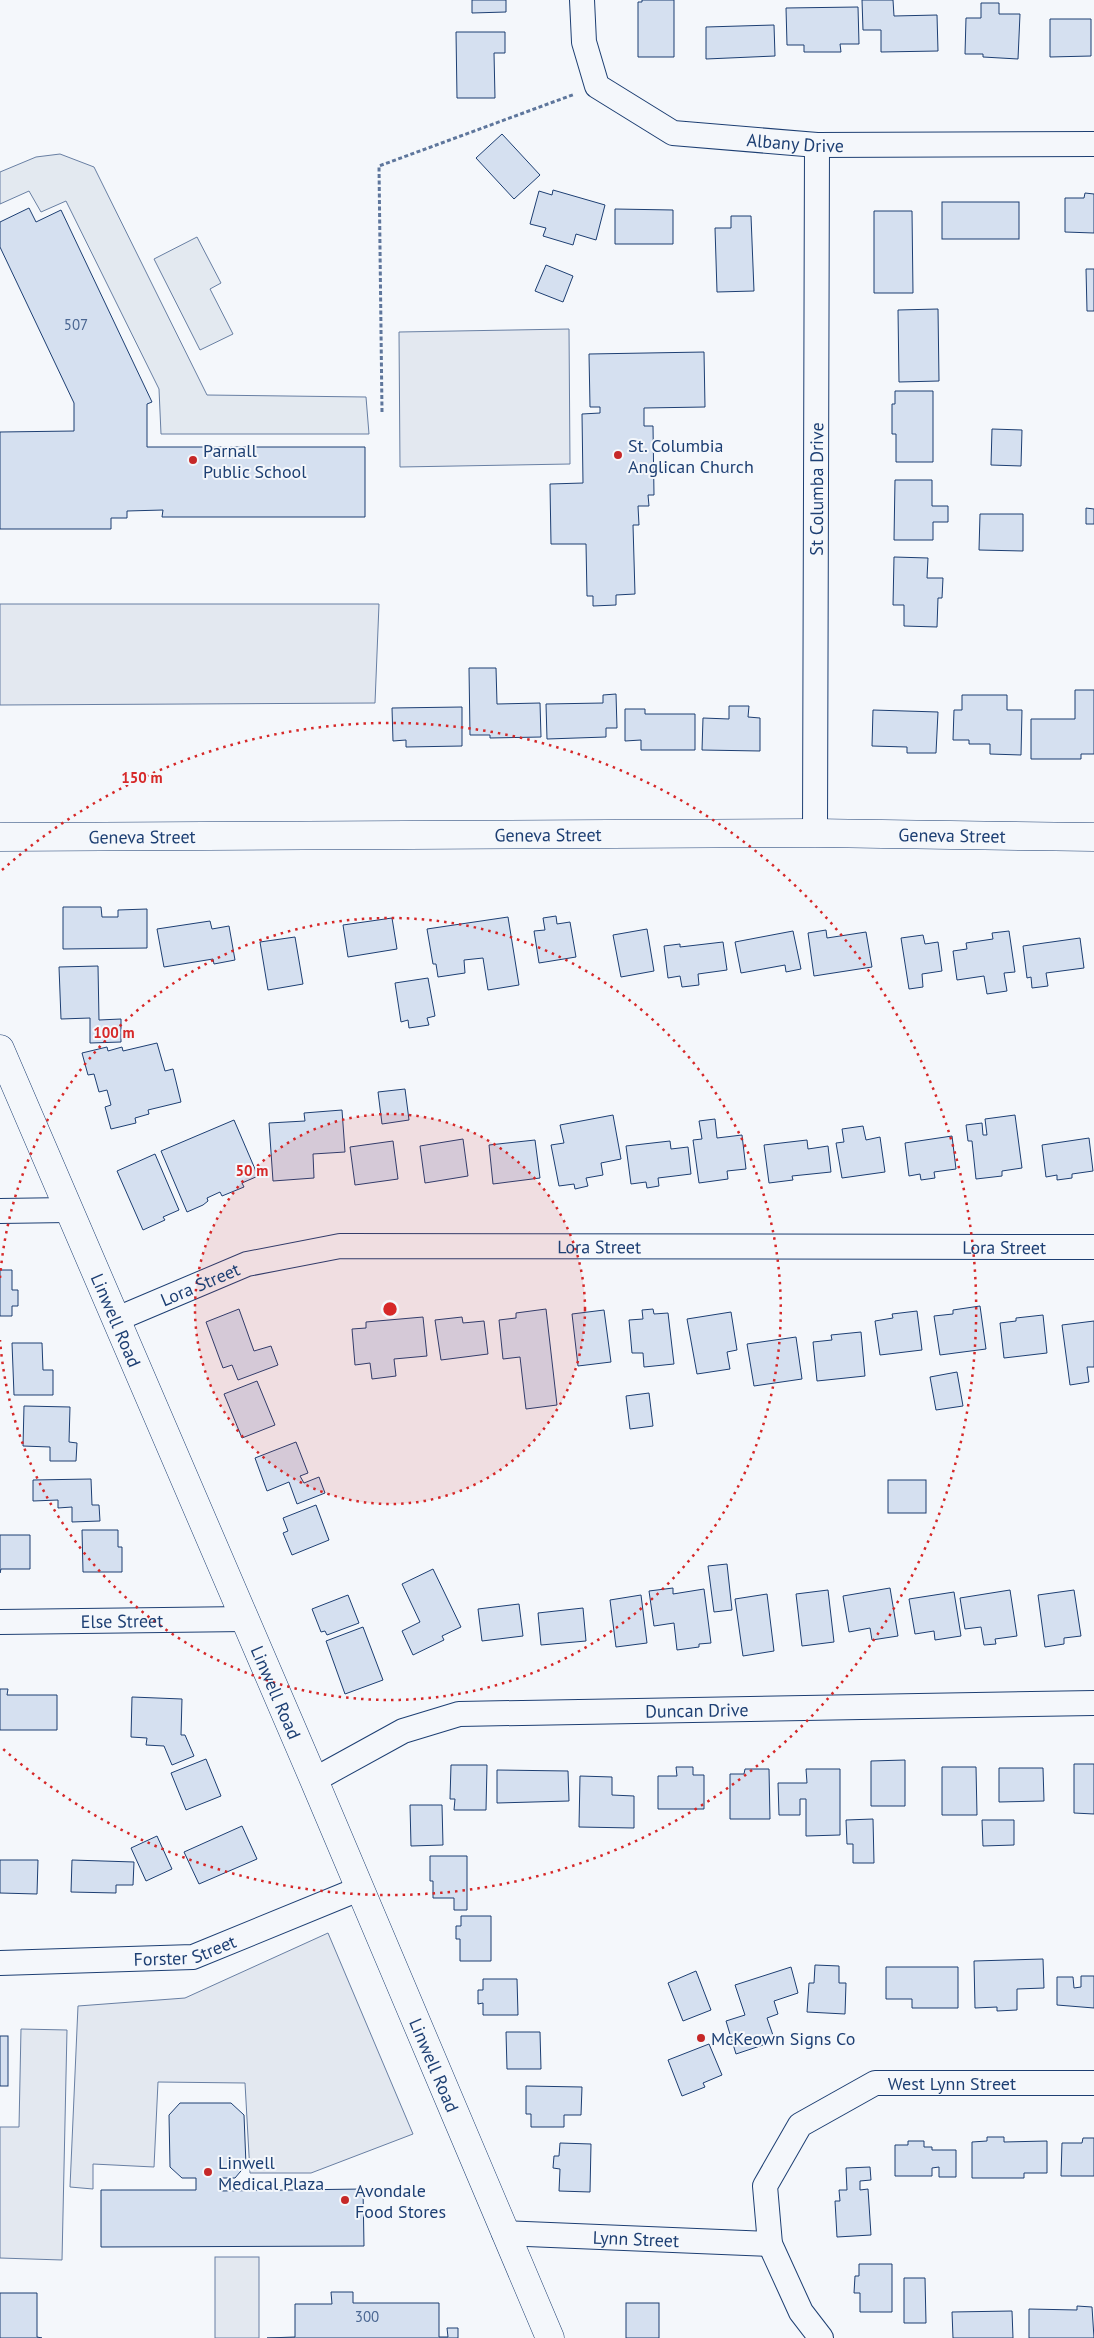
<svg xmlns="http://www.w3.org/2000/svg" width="1094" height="2338" font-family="'PT Sans',sans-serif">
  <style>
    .green { fill: #e3e9f0; stroke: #687fa3 }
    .parking { fill: #e3e8f0; stroke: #687fa3 }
    .building { fill: #d5e0f0; stroke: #1d3f73 }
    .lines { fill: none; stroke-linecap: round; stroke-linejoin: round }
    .street-casing { stroke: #1d3f73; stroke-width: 26 }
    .secondary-casing { stroke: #1d3f73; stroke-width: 29 }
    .path { stroke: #5e769c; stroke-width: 3; stroke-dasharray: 4 2.5; stroke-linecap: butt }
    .street { stroke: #f4f7fb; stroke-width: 24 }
    .secondary { stroke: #f4f7fb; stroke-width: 28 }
    .ring { fill: none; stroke: #d62828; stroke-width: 2.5; stroke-dasharray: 2.5 5 }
    .poi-dot { fill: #c62828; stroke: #f4f7fb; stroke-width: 2 }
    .labels { text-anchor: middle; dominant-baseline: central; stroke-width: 4; stroke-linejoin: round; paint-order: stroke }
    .number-label { font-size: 15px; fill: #4b6792 }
    .street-label { font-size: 18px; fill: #1d3f73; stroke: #f4f7fb }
    .poi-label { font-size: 18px; fill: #1d3f73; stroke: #f4f7fb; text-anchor: start }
    .centre { fill: #d62828; stroke: #f4f7fb; stroke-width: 2.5 }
    .ring-label { font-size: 15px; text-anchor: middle; font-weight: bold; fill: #d62828; stroke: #f4f7fb; stroke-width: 4; stroke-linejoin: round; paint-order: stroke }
  </style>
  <rect width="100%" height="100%" fill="#f4f7fb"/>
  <!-- green -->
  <g class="green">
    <path d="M60,154L94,167L207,395L366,397L369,434H161L159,389L66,201L41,212L29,191L0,204V172L36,157Z"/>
    <path d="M197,237L221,283L210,289L233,334L200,350L154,259Z"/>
  </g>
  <!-- parking -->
  <g class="parking">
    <path d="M569,329L570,464L400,467L399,332Z"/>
    <path d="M0,604H379L375,703L0,705Z"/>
    <path d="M328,1933L413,2134L311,2173H250L245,2083L158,2082L154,2167L93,2164V2189L70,2187L78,2006L185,1998Z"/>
    <path d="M21,2029L67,2030L62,2260L0,2258V2127H19Z"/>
    <rect x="215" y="2257" width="44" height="81"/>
  </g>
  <!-- building -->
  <g class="building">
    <path d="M472,0H506V12L472,13Z"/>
    <path d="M642,0H674V57H638V2H642Z"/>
    <path d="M862,0H893L894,16L937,15L938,51L881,52V30H863Z"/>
    <path d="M981,3H999V14H1020L1018,59L983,57V54H965L966,18H981Z"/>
    <path d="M858,7L859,44H840L841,52H804V45H787L786,8Z"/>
    <path d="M1050,19H1091V56L1050,57Z"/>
    <path d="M774,25L775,56L706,59V27Z"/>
    <path d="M456,32H505V53H494L495,98H457Z"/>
    <path d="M502,134L540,175L514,199L476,158Z"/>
    <path d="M553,190L605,205L596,240L576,234L573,245L543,236L546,228L530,224L539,191L552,195Z"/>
    <path d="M1085,193L1094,194V233L1065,232V198H1084Z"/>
    <rect x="942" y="202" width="77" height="37"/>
    <path d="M29,208L36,222L61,210L152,402L147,404V447H365V517H162L163,510L127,511V518H111V529H0V432L74,431V403L0,247V222Z"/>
    <path d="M615,209L673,210V244H615Z"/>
    <path d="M874,211H912L913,293H874Z"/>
    <path d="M731,216H751L754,291L717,292L715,228H731Z"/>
    <path d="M546,265L573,276L563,302L535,291Z"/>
    <path d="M1086,269H1094V311H1087Z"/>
    <path d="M938,309L939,381L899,382L898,310Z"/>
    <path d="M704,352L705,407L644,408V426H653L654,495H648L649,506H638L639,525H633L635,594L616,595V605L593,606V596H587L586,544H551L550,484L583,483L582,414L600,413V407H590L589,354Z"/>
    <path d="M895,391H933V462H896V434H892V404H895Z"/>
    <path d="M992,429L1022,430L1021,466L991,465Z"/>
    <path d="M895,480H932V506H948V522H933V540H894Z"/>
    <path d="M1086,508L1094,509V524H1086Z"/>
    <path d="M980,514H1023V551L979,550Z"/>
    <path d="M894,557L928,558L927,578H943L942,598H938L937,627L904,626V605H893Z"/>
    <path d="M469,668H496L497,704L540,703L541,737L490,738V735H470Z"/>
    <path d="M1075,690H1094V754H1081V759H1031V719H1075Z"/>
    <path d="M616,694L617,728H606V737L547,739L546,704L603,703V695Z"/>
    <path d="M962,695H1007V710H1022L1021,755L990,754V744H969V740H953L954,710H962Z"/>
    <path d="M729,706H749L748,717L760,718V751L702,750L703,718L729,719Z"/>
    <path d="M462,707V746L406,747V740L393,741L392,708Z"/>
    <path d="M625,709H645V714H695V750H641V740L625,741Z"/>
    <path d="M873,710L938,712L936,753H907V747L872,746Z"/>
    <path d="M63,907H101L102,917H118V910L147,909V948L63,949Z"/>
    <path d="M556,916L557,924L570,922L576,957L539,963L534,931L545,930L543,918Z"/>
    <path d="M508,917L519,985L488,990L483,958L464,960L465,973L438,977L436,964H433L427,929Z"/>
    <path d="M392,918L397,949L348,957L343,925Z"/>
    <path d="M210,921L212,929L229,926L235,960L214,964L213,959L164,967L157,929Z"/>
    <path d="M647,929L654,971L621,977L613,935Z"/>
    <path d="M826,930L827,938L866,932L872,967L814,976L808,933Z"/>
    <path d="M793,931L801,969L786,972L785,965L741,973L735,942Z"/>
    <path d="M1009,931L1015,972L1004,973L1007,991L987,994L984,976L957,980L953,951L967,949L966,943L993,939L992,933Z"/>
    <path d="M923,935L925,944L938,942L942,971L922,974L923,987L909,989L901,938Z"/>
    <path d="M295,937L303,984L268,990L260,942Z"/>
    <path d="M1080,938L1084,968L1046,973L1048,986L1032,988L1031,977L1027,978L1023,946Z"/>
    <path d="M723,942L727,970L698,974L699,985L682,987L680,976L668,978L664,946L680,944V947Z"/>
    <path d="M98,966L99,1020L121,1019V1042L90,1043V1018L61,1019L59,967Z"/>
    <path d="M428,978L435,1016L427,1018L429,1025L409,1028L408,1020L401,1022L395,983Z"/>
    <path d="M157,1043L165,1071L173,1069L181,1102L148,1110L149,1114L135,1118L136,1123L111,1129L105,1107L111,1105L107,1090L99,1092L94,1074L88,1075L82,1053L107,1047L108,1051L122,1047L123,1051Z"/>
    <path d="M405,1089L409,1120L382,1124L378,1092Z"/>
    <path d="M342,1110L345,1152L313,1154L314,1178L273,1181L269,1123L305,1121L304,1113Z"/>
    <path d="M613,1115L621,1159L601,1163L603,1175L586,1178L588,1186L575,1189L574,1184L559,1186L551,1145L564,1143L560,1125Z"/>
    <path d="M1015,1115L1022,1168L1002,1171V1176L976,1179L972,1141H968L966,1125L982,1123L983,1135H987L985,1119Z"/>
    <path d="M715,1119L717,1138L742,1135L746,1169L727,1171L728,1179L699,1183L693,1140L702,1139L699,1121Z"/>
    <path d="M234,1120L258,1176L242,1183L244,1187L222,1196L220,1192L207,1198L208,1201L203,1205L187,1212L161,1151Z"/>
    <path d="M863,1126L866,1140L880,1137L885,1172L842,1178L836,1143L844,1142L842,1129Z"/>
    <path d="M952,1136L956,1169L934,1172L935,1178L921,1180L920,1174L909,1176L905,1143Z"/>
    <path d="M1089,1138L1093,1171L1072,1174V1178L1057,1180V1175L1046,1177L1042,1145Z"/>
    <path d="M463,1139L468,1176L425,1183L420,1146Z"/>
    <path d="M535,1140L540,1178L493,1184L489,1145Z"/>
    <path d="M807,1140L808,1149L828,1146L831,1172L792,1176L793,1180L769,1183L764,1145Z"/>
    <path d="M393,1141L398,1179L355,1185L350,1147Z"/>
    <path d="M670,1141L671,1149L688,1147L691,1174L658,1178L659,1186L647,1188L646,1182L631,1184L626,1146Z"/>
    <path d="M155,1154L179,1210L163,1217L165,1220L143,1230L117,1171Z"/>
    <path d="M0,1270H12V1290H18V1306H12V1316H0Z"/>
    <path d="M980,1306L986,1349L940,1355L934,1316L953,1314V1310Z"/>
    <path d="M239,1309L254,1351L271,1346L278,1365L238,1380L232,1365L223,1368L206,1322Z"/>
    <path d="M546,1309L557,1405L526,1409L520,1357L503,1359L499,1320L516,1318V1313Z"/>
    <path d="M653,1309L654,1314L668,1313L674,1364L644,1367L643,1353H632L629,1320L643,1319L642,1310Z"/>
    <path d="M604,1310L611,1362L578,1366L572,1314Z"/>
    <path d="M917,1311L922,1350L880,1355L875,1321L893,1318L892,1314Z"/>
    <path d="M731,1312L737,1350L727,1352L730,1369L697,1374L687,1319Z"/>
    <path d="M1043,1315L1047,1353L1004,1358L1000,1323L1016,1321V1318Z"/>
    <path d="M423,1317L427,1356L394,1359L396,1376L372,1379L370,1363L355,1365L352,1329L366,1328V1322Z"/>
    <path d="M462,1317L463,1323L484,1321L488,1354L441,1360L435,1320Z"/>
    <path d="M1094,1321V1367H1087L1089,1382L1070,1385L1062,1325Z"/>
    <path d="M861,1332L865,1376L817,1381L813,1342L832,1340L831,1335Z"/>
    <path d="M796,1337L802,1379L754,1386L747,1344Z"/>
    <path d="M12,1343H42L43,1370H53V1395H14Z"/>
    <path d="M957,1372L963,1406L936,1410L930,1377Z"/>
    <path d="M257,1381L275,1425L242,1438L224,1394Z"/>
    <path d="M649,1393L653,1426L630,1429L626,1396Z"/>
    <path d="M24,1406L70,1407L69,1442L77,1443L76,1461H50V1447L23,1446Z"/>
    <path d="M296,1442L308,1473L300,1476L304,1483L319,1477L325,1493L297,1504L289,1482L267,1491L255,1458Z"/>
    <path d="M91,1479L92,1505H99L100,1521L72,1522V1507L58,1508V1500L33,1501V1480Z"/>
    <rect x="888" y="1480" width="38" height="33"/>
    <path d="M316,1505L329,1540L292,1555L283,1533L288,1531L283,1518Z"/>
    <path d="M82,1530H118V1547H122V1572H83Z"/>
    <path d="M0,1535H30V1569H1L0,1573Z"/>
    <path d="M727,1564L732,1610L714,1612L708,1566Z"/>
    <path d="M433,1569L461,1627L442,1636L444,1640L413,1655L402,1631L420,1622L402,1584Z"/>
    <path d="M673,1588V1594L704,1589L711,1643L699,1644V1647L677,1650L674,1623L654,1626L649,1591Z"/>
    <path d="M890,1588L898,1636L872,1640L870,1628L849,1632L843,1596Z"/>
    <path d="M828,1590L834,1642L802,1646L796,1594Z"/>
    <path d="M1010,1590L1017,1636L995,1639L996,1644L984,1645L981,1627L965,1629L960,1598Z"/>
    <path d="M1074,1590L1081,1636L1064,1638V1644L1045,1647L1038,1595Z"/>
    <path d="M954,1592L961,1636L935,1640L934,1631L915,1634L909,1599Z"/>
    <path d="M767,1594L774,1651L743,1656L735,1599Z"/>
    <path d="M348,1595L359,1623L327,1635L325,1631L321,1632L312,1609Z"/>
    <path d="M641,1595L647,1643L616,1647L610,1600Z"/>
    <path d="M519,1604L523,1636L482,1641L478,1609Z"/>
    <path d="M583,1608L586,1641L541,1645L538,1613Z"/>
    <path d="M363,1627L383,1680L345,1694L326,1641Z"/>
    <path d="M0,1689H8L7,1695H57V1730H0Z"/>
    <path d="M132,1697L182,1699L181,1735H185L194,1756L172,1765L164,1746L146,1745L147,1738L131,1737Z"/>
    <path d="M206,1759L221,1796L186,1810L171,1773Z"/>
    <path d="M905,1760V1806H871V1761Z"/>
    <path d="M1074,1764H1094V1814L1074,1813Z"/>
    <path d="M451,1765H487L486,1810H454L455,1799H450Z"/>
    <path d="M676,1767H693V1775H704V1809H658V1776H677Z"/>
    <path d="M942,1767H976L977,1815H942Z"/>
    <path d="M999,1768H1043L1044,1801L999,1802Z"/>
    <path d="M745,1769H769L770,1819H730V1774H744Z"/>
    <path d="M806,1769H840V1835L806,1836V1799H800V1815H779L778,1783H807Z"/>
    <path d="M497,1770L568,1771L569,1801L497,1803Z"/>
    <path d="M580,1776L612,1777V1795L634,1796V1828L579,1827Z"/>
    <path d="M410,1805H442L443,1845L411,1846Z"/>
    <path d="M873,1819L874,1863H853V1844H847L846,1820Z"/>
    <path d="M982,1820H1014V1845L983,1846Z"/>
    <path d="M242,1826L257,1859L199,1884L184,1852Z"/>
    <path d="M157,1836L172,1869L146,1881L131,1848Z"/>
    <path d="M430,1856H467V1910H454V1898H433V1881H430Z"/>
    <path d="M0,1860H38L37,1894L0,1893Z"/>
    <path d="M72,1860L134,1862L133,1885H116V1893L71,1892Z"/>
    <path d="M461,1916H491V1961H460V1939H456V1926H461Z"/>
    <path d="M1043,1959L1044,1988L1017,1989V2010L997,2011V2007L975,2008L974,1961Z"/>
    <path d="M815,1965L839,1966V1983H846L845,2014L807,2012L809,1983H814Z"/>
    <path d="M791,1967L798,1993L774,2001L778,2014L767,2018L775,2041L736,2054L726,2021L745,2015L735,1985Z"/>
    <path d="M886,1967H958V2008H912V1999H886Z"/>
    <path d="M696,1971L711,2010L683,2021L668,1983Z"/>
    <path d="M1081,1976H1094V2008L1057,2005V1977H1073L1074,1988L1081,1987Z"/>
    <path d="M483,1979H517L518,2015H483V2003L478,2004V1990H483Z"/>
    <path d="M506,2032H540L541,2069H507Z"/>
    <rect x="0" y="2036" width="8" height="50"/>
    <path d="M709,2044L722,2075L703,2083L705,2087L682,2096L668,2060Z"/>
    <path d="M526,2086L582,2087L581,2115H564V2127H531V2114H526Z"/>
    <path d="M180,2103H231L244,2115L246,2165L235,2178H219V2191L363,2189L364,2246L101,2247V2190H196V2178H182L170,2167L169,2115Z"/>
    <path d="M987,2137H1004V2142L1047,2141V2173H1024V2178H972V2142L987,2141Z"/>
    <path d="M1083,2138H1094V2176H1061L1062,2143H1082Z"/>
    <path d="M908,2141H924V2147H932V2150H956V2177H939V2167L932,2168V2176H895V2145H908Z"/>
    <path d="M560,2143L591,2144L590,2192L559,2191L560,2169L553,2168L554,2156H559Z"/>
    <path d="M870,2167L871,2180L860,2181V2190L868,2189L871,2235L837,2237L835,2201H840L839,2190H847L846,2168Z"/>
    <path d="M859,2264H892V2312H860V2293H854L855,2276H859Z"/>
    <path d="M904,2278H925L926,2323H904Z"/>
    <path d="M331,2292H353V2303H439V2337H448L447,2328H458V2338H267L295,2337V2304H332Z"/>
    <path d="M0,2293H37V2337L42,2338H0Z"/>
    <rect x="626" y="2303" width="33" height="35"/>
    <path d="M1077,2306L1092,2307L1094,2338H1029V2309L1077,2310Z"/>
    <path d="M1012,2311L1013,2338H953L952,2312Z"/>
  </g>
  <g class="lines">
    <!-- street casing -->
    <g class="street-casing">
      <g id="street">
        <path id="s1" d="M582,0L584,42L597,86L673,133L817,145L1094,144"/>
        <path id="s2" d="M815,833L817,145"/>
        <path d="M0,1211L68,1210"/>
        <path id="s3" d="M117,1319L247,1264L340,1246L1094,1247"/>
        <path id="s4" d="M0,1622L245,1619"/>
        <path id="s5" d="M314,1780L403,1731L459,1714L1094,1703"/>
        <path id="s6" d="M0,1963L193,1957L359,1889"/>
        <path id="s7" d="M504,2233L770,2244"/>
        <path id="s8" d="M821,2338L801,2312L770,2244L765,2186L800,2125L875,2083H1094"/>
      </g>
    </g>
    <!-- secondary casing -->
    <g class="secondary-casing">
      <g id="secondary">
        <path id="s9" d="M0,837L815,833L1094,837"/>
        <path id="s10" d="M0,1049L314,1780L550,2338"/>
      </g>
    </g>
    <!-- path -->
    <path class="path" d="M382,412L379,166L575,94"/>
    <!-- street -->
    <use href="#street" class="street"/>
    <!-- secondary -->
    <use href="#secondary" class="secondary"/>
  </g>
  <!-- distance rings -->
  <circle cx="390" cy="1309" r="195" fill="#d62828" fill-opacity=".12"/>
  <g class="ring">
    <circle cx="390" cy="1309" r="195"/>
    <path d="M0 1278A391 391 0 1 1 0 1340"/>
    <path d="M2 870A586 586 0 1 1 2 1748"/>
  </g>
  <!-- markers -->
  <g class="poi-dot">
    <circle cx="618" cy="455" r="5"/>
    <circle cx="193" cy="460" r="5"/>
    <circle cx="701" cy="2038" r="5"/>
    <circle cx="208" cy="2172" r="5"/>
    <circle cx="345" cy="2200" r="5"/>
  </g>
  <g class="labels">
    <!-- number labels -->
    <g class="number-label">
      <text x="76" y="324">507</text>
      <text x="367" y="2316">300</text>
    </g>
    <!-- street labels -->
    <g class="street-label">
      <text stroke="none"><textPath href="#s1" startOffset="300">Albany Drive</textPath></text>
      <text stroke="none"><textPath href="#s2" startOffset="344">St Columba Drive</textPath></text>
      <text stroke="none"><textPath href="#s9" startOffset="548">Geneva Street</textPath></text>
      <text stroke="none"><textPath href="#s9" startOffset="952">Geneva Street</textPath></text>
      <text stroke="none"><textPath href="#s9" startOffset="142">Geneva Street</textPath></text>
      <text stroke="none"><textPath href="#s3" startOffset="495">Lora Street</textPath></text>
      <text stroke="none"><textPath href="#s3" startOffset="900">Lora Street</textPath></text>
      <text stroke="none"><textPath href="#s3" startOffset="90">Lora Street</textPath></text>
      <text stroke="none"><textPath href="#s10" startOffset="295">Linwell Road</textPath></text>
      <text stroke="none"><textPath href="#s4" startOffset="122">Else Street</textPath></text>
      <text stroke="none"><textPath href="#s10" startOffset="700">Linwell Road</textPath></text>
      <text stroke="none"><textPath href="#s5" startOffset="398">Duncan Drive</textPath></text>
      <text stroke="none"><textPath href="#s6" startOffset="186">Forster Street</textPath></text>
      <text stroke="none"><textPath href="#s10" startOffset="1105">Linwell Road</textPath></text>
      <text stroke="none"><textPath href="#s8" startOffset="399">West Lynn Street</textPath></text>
      <text stroke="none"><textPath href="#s7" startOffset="132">Lynn Street</textPath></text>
    </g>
    <!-- poi labels -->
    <g class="poi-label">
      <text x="628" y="445">St. Columbia<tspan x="628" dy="21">Anglican Church</tspan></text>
      <text x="203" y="450">Parnall<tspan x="203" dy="21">Public School</tspan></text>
      <text x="711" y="2038">McKeown Signs Co</text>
      <text x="218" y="2162">Linwell<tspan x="218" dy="21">Medical Plaza</tspan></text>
      <text x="355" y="2190">Avondale<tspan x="355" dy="21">Food Stores</tspan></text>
    </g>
  </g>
  <circle cx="390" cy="1309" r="8" class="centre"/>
  <g class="ring-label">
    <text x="142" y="783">150 m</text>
    <text x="114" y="1038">100 m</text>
    <text x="252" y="1176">50 m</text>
  </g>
</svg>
